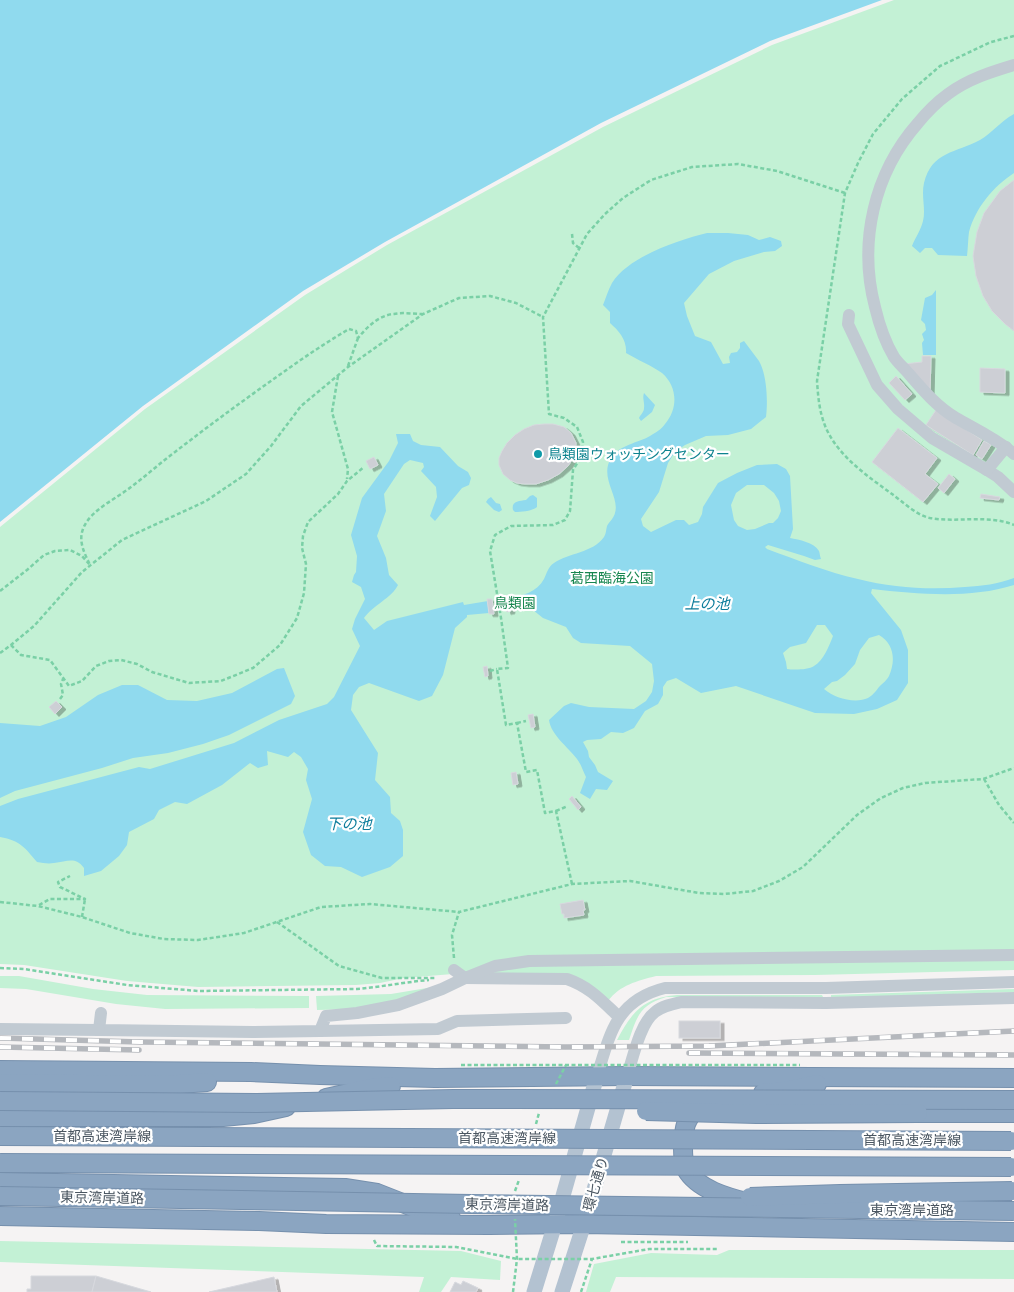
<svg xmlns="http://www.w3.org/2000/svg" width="1014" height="1292" font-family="'Fira Sans Condensed','Noto Sans JP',sans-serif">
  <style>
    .green { fill: #c3f1d5 }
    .water { fill: #90daee; fill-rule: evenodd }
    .building { fill: #cdcfd5; stroke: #d7d9de; filter: url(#shadow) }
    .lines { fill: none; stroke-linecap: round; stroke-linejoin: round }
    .highway-casing { stroke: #7690ad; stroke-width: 20 }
    .path { stroke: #7ad0a6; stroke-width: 2.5; stroke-dasharray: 4 2.5; stroke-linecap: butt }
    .minor { stroke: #c1cad2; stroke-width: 12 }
    .major { stroke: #b3c2d1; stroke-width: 15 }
    .highway { stroke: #8ba5c1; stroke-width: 18 }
    .rail-casing { stroke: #b5b8bd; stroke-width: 5.5 }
    .rail { stroke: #fff; stroke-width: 4; stroke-dasharray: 11; stroke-linecap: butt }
    .highway-bridge-casing { stroke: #7690ad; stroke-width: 20; stroke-linecap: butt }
    .path-bridge { stroke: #7ad0a6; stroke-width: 2.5; stroke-dasharray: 4 2.5; stroke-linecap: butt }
    .highway-bridge { stroke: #8ba5c1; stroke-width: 18 }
    .culture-dot { fill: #0f9aa8; stroke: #fff; stroke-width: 2 }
    .labels { text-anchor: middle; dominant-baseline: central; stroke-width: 4.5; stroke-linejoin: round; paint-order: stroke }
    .culture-label { font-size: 14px; fill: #0d838f; stroke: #fff; text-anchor: start }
    .park-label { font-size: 14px; fill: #17864f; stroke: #fff }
    .street-label { font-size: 14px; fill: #4a5661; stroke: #fff }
    .water-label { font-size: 15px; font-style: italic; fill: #0c7c9b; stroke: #fff }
  </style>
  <defs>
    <filter id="shadow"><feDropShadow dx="4" dy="2.5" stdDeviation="0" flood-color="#0004"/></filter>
  </defs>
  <rect width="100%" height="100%" fill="#f5f3f3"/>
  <!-- green -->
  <g class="green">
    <path d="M894,0H1014V970L815,975L656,976C637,981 620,985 608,1001L591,986L465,973L404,978L380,983L356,985L198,987L127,981L24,965L0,964V527L145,409L305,295L387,245L603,127L772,45Z"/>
    <path d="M0,976H19L93,989L147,995L309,996V1008L165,1009L116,1004L26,989L0,988Z"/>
    <path d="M439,986L416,996L358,1009L317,1010L316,996L391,994Z"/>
    <path d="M1014,989V992L831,998V995Z"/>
    <path d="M677,995H822L823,997H666C640,1005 637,1016 629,1040H617C632,1012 643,998 677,995Z"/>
    <path d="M0,1241L461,1251L501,1261L500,1280L451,1277L441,1292H419L424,1277L0,1262Z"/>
    <path d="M729,1250H1014V1279L616,1277L610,1292H586L594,1264L651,1253L717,1255Z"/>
  </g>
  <!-- water -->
  <g class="water">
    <path d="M0,0H882L770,41L601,123L385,242L303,291L143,406L0,522Z"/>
    <path d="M1014,114V173C993,187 976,207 969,232C968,239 968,248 967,256L938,255L932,248H925L920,253L912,246C915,238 921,230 923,221C926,209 921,196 924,183C932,151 956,153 980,140C992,133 1001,121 1014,114Z"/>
    <path d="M707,233H728L748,235L759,240L770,237L781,241L782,246L775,251L764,252L734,261L709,274L684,303L687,316L695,336L711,342L723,364L730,363L729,357L731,353L737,352L740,348V343L744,341C749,348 754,354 759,361C767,375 768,401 766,417L751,429L728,435L706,436L685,445L675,452L668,463L659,492L641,519L643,526L651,532L676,520H684L689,525L698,522L702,514L703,507L718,483L737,473L757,465L777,464L786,469L790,476L793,529L790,538C799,540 814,542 819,551C820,554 820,557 821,559L815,560L804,556L768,545L765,547L767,549C797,560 827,572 858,579C893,588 930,590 965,587C982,586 998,584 1014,578V585C970,599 917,594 872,589L871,593L901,630L908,650V683L897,700L877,709L854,714L815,713L736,686L701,693L676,678L667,681L663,687V695L658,704L645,711L634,728L623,733L611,732L601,739L587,740L583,742L588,751L589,757L595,765L598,772L613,781L607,790L596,789L590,799L580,793L586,777C583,771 581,764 577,759C568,747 551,735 549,720L564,706L571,703L589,707L634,709L646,701L652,692L654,681L652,664L630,646L581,643L573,638L566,627L543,618L528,606L511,609L509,598C522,596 537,592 544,579C547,573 548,567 554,563C568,553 593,553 604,537C606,534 606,530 607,526C609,522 614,518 615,513C620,496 599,478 611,458C619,445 638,443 650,436C655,433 662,429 665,424C678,409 678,387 662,373C654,367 636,359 626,353C627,340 619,331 610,323V312L603,305C606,298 608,290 612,283C628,257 678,240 707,233ZM747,485H764L774,493L779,501L781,511L778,518L773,523H769L755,529L747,530L738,526L734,520L731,505L736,493ZM817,625H825L833,636C829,646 824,660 814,666C808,670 794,670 787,669L786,662L783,653L790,647L806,643ZM879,635C894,644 896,660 889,676C887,680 882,684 879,687C876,691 872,696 868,698C855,704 834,698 824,689L832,682L837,681L845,675L855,664L860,650L869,638Z"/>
    <path d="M936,290V355H923L922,343L924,340L922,334L926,330L925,324L921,320L925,298L932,295Z"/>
    <path d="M644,393L655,405L652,412L641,421L639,418C641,414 644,412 644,408C645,403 642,398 644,393Z"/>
    <path d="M396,434H410L413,441L421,445L440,447L458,466L468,472L471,478L469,485L462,488L435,521L430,516L437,497L436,487L421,471L424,467L423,463L410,460L404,464L384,494L386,511L377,536L386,558L389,575L398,585C392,598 373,605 364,618L374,630L387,621L463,602L464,605L488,601L489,613L467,615V617L455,628L443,675L432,696L419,701L369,683L359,687L353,695L351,710L378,753L375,780L390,797L391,813L400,821L403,830V856L390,867L362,877L341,867L325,866L311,855L303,832L312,799L306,780L308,769L301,757L294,752L288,757L267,751L268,765L258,768L250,763L222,785L187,804L175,802L159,810L154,819L129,832L127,845L119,856L101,871L84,876V868C75,856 67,862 54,863C48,864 43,863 37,862C24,847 21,841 0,837V806L18,799L139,767L150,769L234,743L279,720L327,704L334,697L360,646L352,629L355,619L365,599L361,587L352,582L354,575L356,572L357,556L351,535L362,498L389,461L398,443Z"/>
    <path d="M533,495L537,498V507C532,511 522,512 515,512L513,510C511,501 519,501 526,500L530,496Z"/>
    <path d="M491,497L496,503L500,504L502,510L499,512L494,510L486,502L488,499Z"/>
    <path d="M284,668L295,696L291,704L229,735L203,744L168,753L133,758L102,768L15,791L0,798V723L40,726L66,717L98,695L122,685H138L167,700L197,701L232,693L277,669Z"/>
  </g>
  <!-- building -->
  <g class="building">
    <path d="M1014,180V331L1005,324L992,311L983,296L976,276L973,256L977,232L984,213L1000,191Z"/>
    <path d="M922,356H931L930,393L904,364L922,362Z"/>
    <path d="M980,368L1005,369V393L980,392Z"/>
    <path d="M896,376L912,394L905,400L889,383Z"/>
    <path d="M936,410L982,440L973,455L926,425Z"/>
    <path d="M544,424H553L564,427L571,433L576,443V449L574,457L568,466L559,474L548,480L536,484H525L517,483L510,480L503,474L499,465V458L502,451L507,443L515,435L524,429L534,425Z"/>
    <path d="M898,428L937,458L925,474L938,484L923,502L872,462Z"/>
    <path d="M984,441L991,445L982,459L976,455Z"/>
    <path d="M374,457L378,465L370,469L366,461Z"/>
    <path d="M949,474L955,479L944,493L938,488Z"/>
    <path d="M981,494L1000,497L999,500L980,498Z"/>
    <path d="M504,596H509L511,611L507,612Z"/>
    <path d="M487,599H492L494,614H489Z"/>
    <path d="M487,666L488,676L485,677L483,667Z"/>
    <path d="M56,701L62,707L55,714L49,707Z"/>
    <path d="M533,714L535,727L531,728L528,715Z"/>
    <path d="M516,772L518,784L513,785L511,773Z"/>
    <path d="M572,796L581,807L578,810L569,799Z"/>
    <path d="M583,900L585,910H583L584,915L564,918V914H562L560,904Z"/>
    <rect x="679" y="1021" width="41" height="17"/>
    <path d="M31,1276H96L92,1292H27V1289H31Z"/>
    <path d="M96,1276L151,1292H92Z"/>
    <path d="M274,1277L277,1292H209Z"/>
    <path d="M463,1281L478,1288L476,1292H450L455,1282L461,1285Z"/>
  </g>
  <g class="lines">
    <!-- highway casing -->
    <g class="highway-casing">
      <g id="highway">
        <path d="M0,1070L251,1072L320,1075L435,1078L627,1076L1014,1078"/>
        <path d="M0,1083L165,1085L207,1082"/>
        <path d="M763,1093L785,1091L817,1084"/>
        <path d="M326,1098L371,1088L391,1086"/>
        <path d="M702,1104L699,1105C685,1121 684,1125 683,1147C683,1154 683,1163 686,1169C699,1192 735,1199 757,1205"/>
        <path d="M918,1113H1014"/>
        <path d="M0,1118L56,1117H223L254,1114L286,1107"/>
        <path d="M0,1182L345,1188L377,1193L433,1215L451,1218"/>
        <path d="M0,1216L259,1221L326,1224L489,1225L584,1224L1014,1232"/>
      </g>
    </g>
    <!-- path -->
    <g class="path">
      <path d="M1014,36L991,42L940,66L902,99L873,134L858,163L845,193L817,381C818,395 819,409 824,423C835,454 866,475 892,494C903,502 916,515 930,518C957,523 988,514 1014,525"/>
      <path d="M572,234L573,243L579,248"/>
      <path d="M348,366L358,338"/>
      <path d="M338,376L332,412L348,469L347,479"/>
      <path d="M0,591L27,570L44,555L55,551L70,550L82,556L90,565C85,554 78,542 83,529C90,510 116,499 131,487C146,476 160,463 175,452C211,424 248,397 285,371C306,356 327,342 349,329L356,331L358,338C367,327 379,315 394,314C403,312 413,314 422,314"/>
      <path d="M11,645L21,655L50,660L69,686L82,681L96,666L109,661L121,660L137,664L152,672L189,683L221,681L253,668L280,645L297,618L304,593L306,564L302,548L303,536L308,522L338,494L347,481L364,467"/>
      <path d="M0,653L11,645L34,626L82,572L122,540L206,501L246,474L271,446L301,406L348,367L423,314L459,298L490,296L516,303L543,317"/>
      <path d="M490,671L497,669"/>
      <path d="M60,699L63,695L61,684L63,679"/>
      <path d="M517,723L526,721"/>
      <path d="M984,779L999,805L1014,823"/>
      <path d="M556,811L568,806"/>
      <path d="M572,884L556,811L545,813L537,770L526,772L517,723L506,725L497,669L508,668L501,618L490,551L495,535L511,526L553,525L565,520L570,511L573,470L581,457L583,442L577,427L564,418L549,414L543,317L587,234L605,214L623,198L651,180L692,167L738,164L777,171L845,193"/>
      <path d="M0,902L38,906L82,917L130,933L164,939L198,940L244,933L321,907L370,904L459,912"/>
      <path d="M39,905L50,899H85L60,887L58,882L70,876"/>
      <path d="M82,917L85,899"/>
      <path d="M277,922L339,966L382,978H436"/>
      <path d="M454,958L452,935L459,912L572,884L630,881L699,893L724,894L753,891L779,881L803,867L857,815L881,798L903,788L925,783L983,779L1014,768"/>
      <path d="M0,968L24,969L127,985L198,991L357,989C381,987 405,982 429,980"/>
      <path d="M621,1242H688"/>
      <path d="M581,1292L592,1259"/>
    </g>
    <!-- minor -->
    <g class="minor">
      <path d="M1014,65C991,72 968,79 948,94C937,102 927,112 918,123C874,173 858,242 875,307C879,324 885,342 894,357C898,363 904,368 909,374C923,390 937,407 956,418C975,429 997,439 1014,454"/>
      <path d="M849,315L848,324L877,385L898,409L932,438L987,470L998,477L1014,492"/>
      <path d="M987,470L1006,447"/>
      <path d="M454,970L465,978L567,979C590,987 602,1001 619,1017"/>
      <path d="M101,1013L99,1030L253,1032L320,1031L326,1016L357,1013L398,1005L442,989L465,978L495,966L529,961L1014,955"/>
      <path d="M0,1029L99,1030"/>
      <path d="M320,1031L438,1029L457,1021L566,1018"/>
      <path d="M597,1076C610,1034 616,1000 665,988H826L1014,982"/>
      <path d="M627,1076C633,1058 640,1023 655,1012C662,1006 672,1004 681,1002L826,1003L1014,998"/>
    </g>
    <!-- major -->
    <g class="major">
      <path d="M534,1292L555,1224L597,1076"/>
      <path d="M562,1292L584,1224L627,1076"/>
    </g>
    <!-- highway -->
    <use href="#highway" class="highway"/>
    <!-- rail casing -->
    <g class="rail-casing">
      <g id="rail">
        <path d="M0,1038L140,1042L565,1047L709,1046L1014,1031"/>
        <path d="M0,1047L139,1050"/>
        <path d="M689,1053L1014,1055"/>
      </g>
    </g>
    <!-- rail -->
    <use href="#rail" class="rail"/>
    <!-- highway-bridge casing -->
    <g class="highway-bridge-casing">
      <g id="highway-bridge">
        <path d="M0,1101L257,1103L453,1099L1014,1100"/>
        <path d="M646,1111L756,1114L918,1113"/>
        <path d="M0,1136L1011,1141"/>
        <path d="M0,1163L1011,1167"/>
        <path d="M0,1196L471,1204L1014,1211"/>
        <path d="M750,1197L840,1194L1012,1191"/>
      </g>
    </g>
    <!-- path-bridge -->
    <g class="path-bridge">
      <path d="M461,1065H800"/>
      <path d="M556,1084L566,1065"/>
      <path d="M536,1124L539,1113"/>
      <path d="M515,1191L519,1180"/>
      <path d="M374,1240L377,1246L456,1247L517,1259H592L649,1249H718"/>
      <path d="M513,1292L517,1259L515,1219"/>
    </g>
    <!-- highway-bridge -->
    <use href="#highway-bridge" class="highway-bridge"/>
  </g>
  <!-- markers -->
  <circle class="culture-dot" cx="538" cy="454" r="5"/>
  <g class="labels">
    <!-- culture labels -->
    <g class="culture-label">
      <text x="548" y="454">鳥類園ウォッチングセンター</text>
    </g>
    <!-- park labels -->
    <g class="park-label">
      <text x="612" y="578">葛西臨海公園</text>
      <text x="515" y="603">鳥類園</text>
    </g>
    <!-- street labels -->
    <g class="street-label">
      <text x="102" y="1136">首都高速湾岸線</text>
      <text x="507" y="1138">首都高速湾岸線</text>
      <text x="912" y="1140">首都高速湾岸線</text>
      <text transform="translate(596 1184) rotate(-74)">環七通り</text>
      <text transform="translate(102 1198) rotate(1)">東京湾岸道路</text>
      <text transform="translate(507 1205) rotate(1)">東京湾岸道路</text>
      <text x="912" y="1210">東京湾岸道路</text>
    </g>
    <!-- water labels -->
    <g class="water-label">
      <text x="707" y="604">上の池</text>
      <text x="349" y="824">下の池</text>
    </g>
  </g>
</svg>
